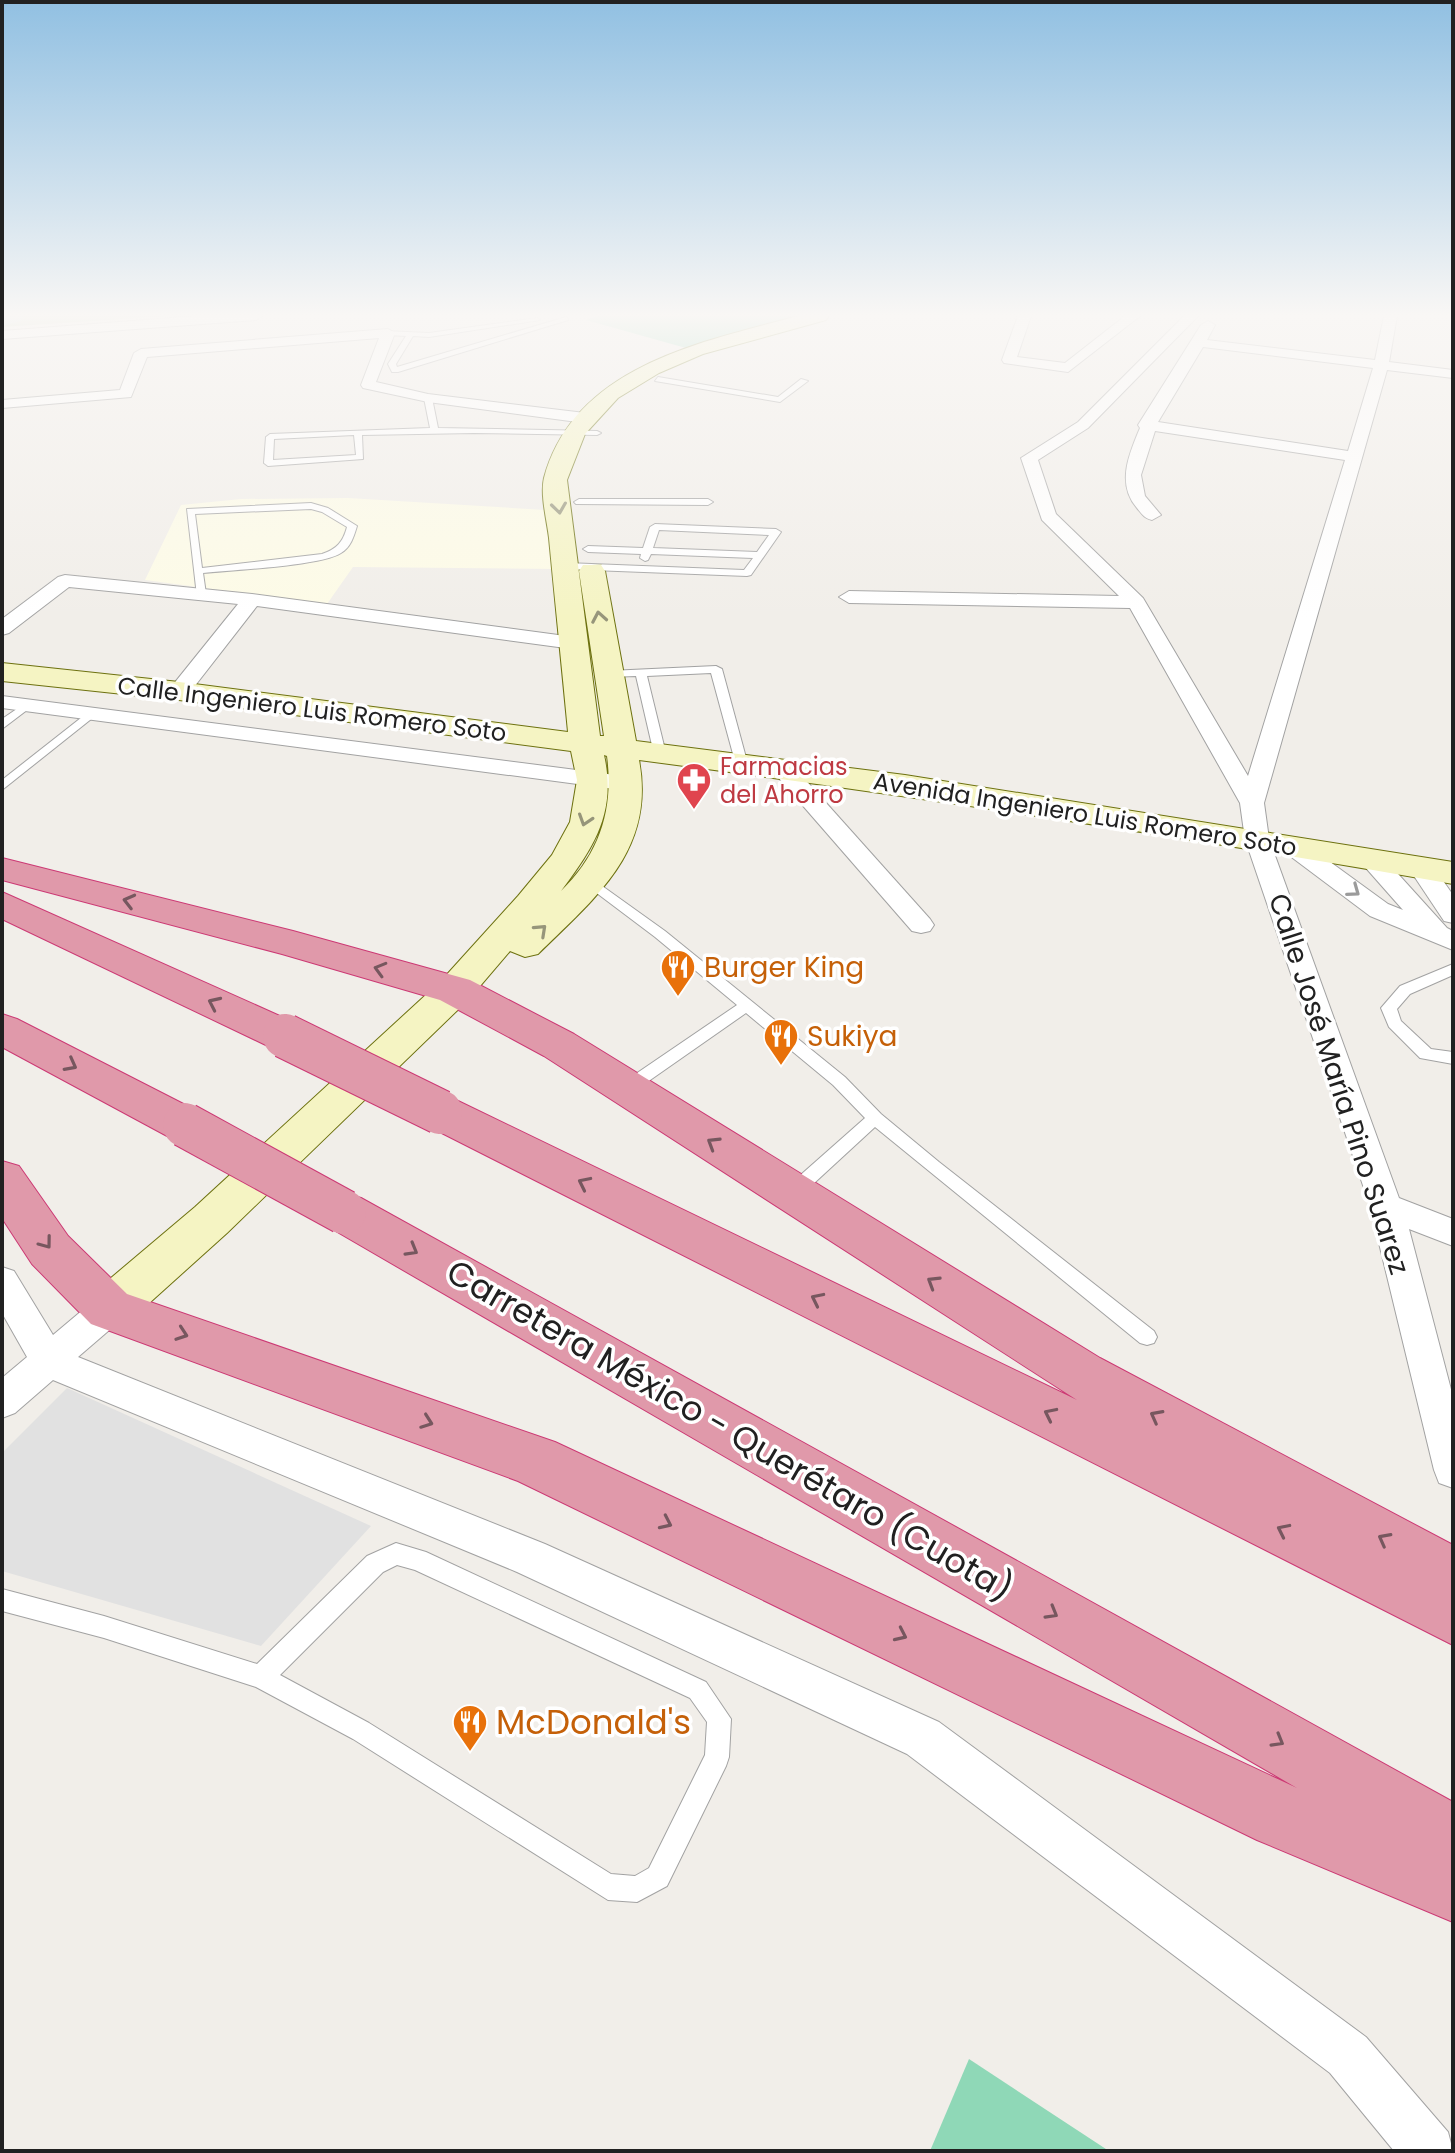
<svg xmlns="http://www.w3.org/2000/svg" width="1455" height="2153" font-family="Poppins,sans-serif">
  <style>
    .education { fill: #fdfbe6 }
    .forest { fill: #b1cca2 }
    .pitch { fill: #8fd8b7 }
    .parking { fill: #e1e1e1 }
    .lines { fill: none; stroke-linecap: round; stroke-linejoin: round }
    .river { fill: #aed3da; fill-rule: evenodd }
    .lane-casing { stroke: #a2a2a2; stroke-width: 2 }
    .street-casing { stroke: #a2a2a2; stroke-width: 2 }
    .secondary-casing { stroke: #6d710f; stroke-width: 2 }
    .highway-casing { stroke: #cc3974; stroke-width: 2 }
    .lane { fill: #fff; fill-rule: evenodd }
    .street { fill: #fff; fill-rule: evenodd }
    .secondary { fill: #f5f4c3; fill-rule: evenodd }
    .highway { fill: #e099aa; fill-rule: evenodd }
    .highway-bridge-casing { stroke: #cc3974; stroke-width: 46; stroke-linecap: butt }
    .highway-bridge { stroke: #e099aa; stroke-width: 44 }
    .oneway { stroke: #96957a }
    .oneway2 { stroke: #9b9b9b }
    .oneway3 { stroke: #77575f }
    .labels { text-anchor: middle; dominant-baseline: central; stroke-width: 7; stroke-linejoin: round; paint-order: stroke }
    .far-street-label { font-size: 24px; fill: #212121; stroke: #fff }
    .far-health-label { font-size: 24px; fill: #be3a42; stroke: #fff; text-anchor: start }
    .food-label { font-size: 28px; fill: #c56008; stroke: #fff; text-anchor: start }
    .street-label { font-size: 28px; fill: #212121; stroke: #fff }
    .near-street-label { font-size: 34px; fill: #212121; stroke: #fff }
    .near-food-label { font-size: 34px; fill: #c56008; stroke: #fff; text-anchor: start }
  </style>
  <rect width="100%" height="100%" fill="#f1eee9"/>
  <!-- education -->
  <path class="education" d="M348,498L545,510L557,569L353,567L327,604L145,580L181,505L241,499Z"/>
  <!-- forest -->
  <path class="forest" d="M2,316H168L2,327Z"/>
  <!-- pitch -->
  <g class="pitch">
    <path d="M598,316H802L686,348L586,320Z"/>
    <path d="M969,2059L1109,2151H930Z"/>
  </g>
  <!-- parking -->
  <path class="parking" d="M67,1388L371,1526L261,1646L2,1571V1453Z"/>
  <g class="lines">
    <!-- river -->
    <path class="river" d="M2,316H24L21,321L2,326Z"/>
    <!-- lane casing -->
    <g class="lane-casing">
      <g id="lane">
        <path d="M566,317L568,320L398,372H392L388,364L406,336L388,335L385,331L429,333L537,318L540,320L429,337L413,336L396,364L397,367Z"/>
        <path d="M658,377L778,397L801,379L808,381L780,402L655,381Z"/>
        <path d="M428,396L432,398L438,428L597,431L601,433L597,435L474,433L362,435L363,459L268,466L264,463L266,437L270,434L430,428L424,398ZM354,435L356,455L273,460L274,439Z"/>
        <path d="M579,499H708L713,502L708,505L576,504L574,502Z"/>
        <path d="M311,503L328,508L357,526C354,536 351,547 341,553C321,566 232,570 203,573L206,594L197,596L187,509ZM311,509L322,512L347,527C343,542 337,549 322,554L202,568L195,514Z"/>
        <path d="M655,524L776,529L781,532L751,575L747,576L566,569L561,566L566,563L744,570L753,558L651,554L648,560L645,561L640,558L641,554L588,552L583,549L588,546L643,548L650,527ZM659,530L769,535L757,552L653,548Z"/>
        <path d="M716,666L722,669L748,765L746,768L742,769L736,765L711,673L647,676L666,754L660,758L654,754L636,676L609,677L603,674L609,671Z"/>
        <path d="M27,702L33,705L31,707L2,729V719Z"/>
        <path d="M91,710L97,714L95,716L2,790V780Z"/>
        <path d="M591,878L665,931L845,1077L881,1114L939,1162L1154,1331L1157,1337L1154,1343L1147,1345L1140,1343L875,1127L799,1197H787L784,1192L787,1187L865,1118L833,1085L746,1013L633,1092H621L619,1088L621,1084L737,1005L655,937L586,885L584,882L586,879Z"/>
        <path d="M1453,964V975L1410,994L1397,1009L1401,1021L1431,1049L1453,1052V1064L1420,1058L1389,1027L1381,1008L1400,986Z"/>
        <path d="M396,1543L426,1552L706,1682L731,1719L729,1757L726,1766L667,1886L637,1902L608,1900L353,1739L256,1687L104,1638L2,1611V1589L104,1616L257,1664L367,1556ZM397,1565L415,1570L690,1698L707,1722L705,1755L649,1868L635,1876L611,1874L369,1723L280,1675L383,1572Z"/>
      </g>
    </g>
    <!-- street casing -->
    <g class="street-casing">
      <g id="street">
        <path d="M197,316H262L256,320L2,339V331Z"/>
        <path d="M1018,316H1031L1017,357L1065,363L1125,316H1140L1068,372L1004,363L1002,360Z"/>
        <path d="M1184,316H1198L1088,428L1038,460L1056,514L1143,598L1248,776L1345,460L1155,431L1141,475L1145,496L1161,515L1152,520C1144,518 1142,514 1137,508C1116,484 1129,454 1140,428L1138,425L1201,325L1208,321L1215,325L1207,340L1375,360L1384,316H1397L1389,362L1453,370V378L1387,370L1264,803L1269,839L1399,1198L1453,1219V1246L1409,1229L1453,1397V1488L1439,1483L1434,1470L1370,1206L1245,839L1240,803L1130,608L849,603L839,597L849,591L1119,596L1042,520L1021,458L1078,422ZM1203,347L1373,368L1348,451L1158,422Z"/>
        <path d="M388,329L395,333L376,382L428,394L585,413L593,418L585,423L428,402L363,388L361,385L379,338L147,357L131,397L2,408V400L120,390L134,353L141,349Z"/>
        <path d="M65,575L252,594L573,637L583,643L573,649L257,606L187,696L179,697L168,691L238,604L69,587L9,633L2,635V619L58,577Z"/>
        <path d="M2,696L615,775L623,777L627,782L623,787L615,789L2,708Z"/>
        <path d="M785,764L793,766L930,919L934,925L930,931L921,933L912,931L777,776L773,771L777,766Z"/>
        <path d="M1291,838L1300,840L1388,904L1403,910L1358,859L1362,854H1380L1447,928L1453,931V950L1370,916L1282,850L1279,845L1282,840Z"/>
        <path d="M1421,859L1430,862L1453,895V923L1444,921L1408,867L1412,862Z"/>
        <path d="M2,1267L14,1271L53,1335L97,1298L109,1294L121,1298L127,1309L121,1320L78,1357L545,1544L939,1722L1366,2037L1448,2132L1453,2151H1394L1330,2073L907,1754L517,1572L53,1380L15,1413L2,1418V1378L27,1357L2,1313Z"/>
      </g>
    </g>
    <!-- secondary casing -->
    <g class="secondary-casing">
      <path id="secondary" d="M798,316H829L826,320L703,354L659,373L618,398L585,434L567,480L600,736H604L579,571L583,565H601L605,571L636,741L905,775L1453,862V884C1183,836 912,796 639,760C656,850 596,897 538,954L525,957L510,951L469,999L227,1233L126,1324L109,1330L92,1324L84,1309L92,1294L195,1207L441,981L518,896L552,855L570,822L577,780L571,751L179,700L2,681V663L179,682L568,732C562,667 555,603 549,538C547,521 540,495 544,478C574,366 702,342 798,316ZM604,755L607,756C614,808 600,854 561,891C594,847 617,812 604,755Z"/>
    </g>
    <!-- highway casing -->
    <g class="highway-casing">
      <g id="highway">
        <path d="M2,858L293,931L470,980L574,1034L1100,1358L1453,1545V1645L424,1124L417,1112L424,1100L440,1095L456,1100L1077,1400L544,1056L440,1000L282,954L2,880Z"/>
        <path d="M2,892L300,1025L306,1036L300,1047L285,1051L270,1047L2,919Z"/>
        <path d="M2,1014L17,1019L201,1113L208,1125L201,1137L185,1142L169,1137L2,1047Z"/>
        <path d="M2,1161L19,1166L68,1236L127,1294L555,1442L1297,1788L327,1226L320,1212L327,1198L344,1193L361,1198L1453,1802V1922L1257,1840L518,1481L91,1324L32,1264L2,1218Z"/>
      </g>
    </g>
    <!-- lane -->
    <use href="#lane" class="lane"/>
    <!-- street -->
    <use href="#street" class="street"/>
    <!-- secondary -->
    <use href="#secondary" class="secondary"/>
    <!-- highway -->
    <use href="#highway" class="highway"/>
    <!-- highway-bridge casing -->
    <g class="highway-bridge-casing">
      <g id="highway-bridge">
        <path d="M285,1036L440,1112"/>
        <path d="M185,1125L344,1212"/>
      </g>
    </g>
    <!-- highway-bridge -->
    <use href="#highway-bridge" class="highway-bridge"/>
  </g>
  <!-- one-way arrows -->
  <defs><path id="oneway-chevron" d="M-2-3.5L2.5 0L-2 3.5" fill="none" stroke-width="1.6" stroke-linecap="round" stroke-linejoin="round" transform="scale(2)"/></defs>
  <g class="oneway">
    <use href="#oneway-chevron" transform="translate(559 508) rotate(82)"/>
    <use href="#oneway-chevron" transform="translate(599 617) rotate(-100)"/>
    <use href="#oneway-chevron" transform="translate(585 820) rotate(108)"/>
    <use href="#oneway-chevron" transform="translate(541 930) rotate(-43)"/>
  </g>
  <use class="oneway2" href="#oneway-chevron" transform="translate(1354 891) rotate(36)"/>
  <g class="oneway3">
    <use href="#oneway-chevron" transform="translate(129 901) rotate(-166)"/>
    <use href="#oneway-chevron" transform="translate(380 969) rotate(-164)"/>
    <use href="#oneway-chevron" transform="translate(214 1003) rotate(-155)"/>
    <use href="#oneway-chevron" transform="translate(71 1065) rotate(28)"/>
    <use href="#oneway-chevron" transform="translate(713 1143) rotate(-148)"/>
    <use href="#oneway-chevron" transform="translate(584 1183) rotate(-154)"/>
    <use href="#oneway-chevron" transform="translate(46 1243) rotate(53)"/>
    <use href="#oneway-chevron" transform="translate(412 1250) rotate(30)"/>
    <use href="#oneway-chevron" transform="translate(933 1282) rotate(-148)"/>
    <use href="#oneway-chevron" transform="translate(817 1299) rotate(-154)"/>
    <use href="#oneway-chevron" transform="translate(182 1334) rotate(19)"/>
    <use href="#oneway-chevron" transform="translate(1050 1414) rotate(-154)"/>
    <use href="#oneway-chevron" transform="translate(1156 1416) rotate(-152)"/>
    <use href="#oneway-chevron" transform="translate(427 1422) rotate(20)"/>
    <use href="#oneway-chevron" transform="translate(666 1523) rotate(25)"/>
    <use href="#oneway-chevron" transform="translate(1283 1530) rotate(-154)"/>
    <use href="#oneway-chevron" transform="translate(1384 1539) rotate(-152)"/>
    <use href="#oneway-chevron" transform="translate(1052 1613) rotate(30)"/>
    <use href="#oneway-chevron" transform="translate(901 1635) rotate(25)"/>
    <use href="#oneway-chevron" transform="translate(1278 1741) rotate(30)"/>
  </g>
  <!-- sky -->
  <linearGradient id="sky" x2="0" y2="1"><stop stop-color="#91c0e2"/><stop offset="0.51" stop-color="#f9f7f5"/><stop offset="1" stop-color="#f9f7f5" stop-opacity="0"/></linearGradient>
  <rect width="1455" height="618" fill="url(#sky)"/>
  <!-- icons -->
  <defs>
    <g id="pharmacy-pin" transform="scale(1.8)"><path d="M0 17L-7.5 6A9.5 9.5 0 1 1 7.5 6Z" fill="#e0444e" stroke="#fff"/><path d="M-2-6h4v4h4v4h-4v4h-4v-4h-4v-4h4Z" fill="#fff"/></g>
    <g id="restaurant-pin" transform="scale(1.8)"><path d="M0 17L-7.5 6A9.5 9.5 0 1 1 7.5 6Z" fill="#e8710a" stroke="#fff"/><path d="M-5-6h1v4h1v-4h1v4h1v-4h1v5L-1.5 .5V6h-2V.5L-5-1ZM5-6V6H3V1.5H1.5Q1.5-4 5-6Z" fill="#fff"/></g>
  </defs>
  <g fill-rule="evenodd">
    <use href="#pharmacy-pin" x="694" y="780"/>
    <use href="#restaurant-pin" x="678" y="967"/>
    <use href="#restaurant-pin" x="781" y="1036"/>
    <use href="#restaurant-pin" x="470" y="1722"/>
  </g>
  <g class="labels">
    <!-- far-street labels -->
    <g class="far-street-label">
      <text transform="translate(312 709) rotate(7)">Calle Ingeniero Luis Romero Soto</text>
      <text transform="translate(1085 814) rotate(9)">Avenida Ingeniero Luis Romero Soto</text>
    </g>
    <!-- far-health labels -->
    <g class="far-health-label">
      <text x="720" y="766">Farmacias<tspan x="720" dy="28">del Ahorro</tspan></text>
    </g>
    <!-- food labels -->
    <g class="food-label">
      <text x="704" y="967">Burger King</text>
      <text x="807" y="1036">Sukiya</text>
    </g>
    <!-- street labels -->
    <g class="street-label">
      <text transform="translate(1339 1084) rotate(72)">Calle José María Pino Suarez</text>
    </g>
    <!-- near-street labels -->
    <g class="near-street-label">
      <text transform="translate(730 1430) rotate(30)">Carretera México - Querétaro (Cuota)</text>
    </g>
    <!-- near-food labels -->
    <g class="near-food-label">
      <text x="496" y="1722">McDonald's</text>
    </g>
  </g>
  <!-- border -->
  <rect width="1455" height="2153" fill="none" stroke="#212121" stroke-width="8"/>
</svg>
